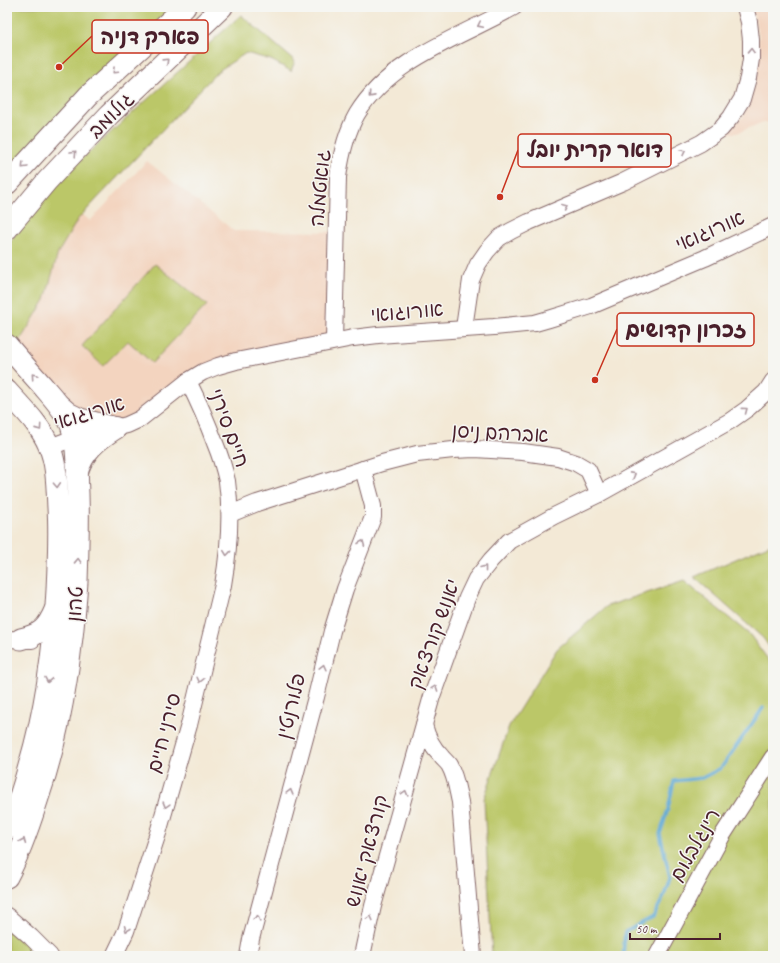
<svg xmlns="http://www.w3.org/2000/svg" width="780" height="963" font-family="Caveat,'Playpen Sans Hebrew',sans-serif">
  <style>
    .built { fill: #f3d4bf }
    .green { fill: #bbc768; stroke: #82734a }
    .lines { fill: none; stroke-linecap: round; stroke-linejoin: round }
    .stream { stroke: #5ca7d4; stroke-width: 3.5 }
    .minor-casing { stroke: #856667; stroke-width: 18 }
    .major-casing { stroke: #856667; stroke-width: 23 }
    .minor { stroke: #fff; stroke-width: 16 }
    .major { stroke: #fff; stroke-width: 21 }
    .oneway { stroke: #ae9aa0 }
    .labels { text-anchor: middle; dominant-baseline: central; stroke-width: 3; stroke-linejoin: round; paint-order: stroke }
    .street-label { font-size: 20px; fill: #4a1f2b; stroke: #f6f6f2 }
    .leader { fill: none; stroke: #c8321e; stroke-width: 1.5 }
    .callout-dot { fill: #c8321e; stroke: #f6f6f2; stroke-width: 1.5 }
    .callout { fill: #f6f6f2; stroke: #c8321e; stroke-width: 1.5 }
    .callout-label { font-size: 21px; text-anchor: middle; font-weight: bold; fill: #4a1f2b }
  </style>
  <rect width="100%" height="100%" fill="#f6f6f2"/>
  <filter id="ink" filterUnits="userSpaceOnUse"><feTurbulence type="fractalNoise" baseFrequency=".025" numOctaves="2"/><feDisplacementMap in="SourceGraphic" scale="8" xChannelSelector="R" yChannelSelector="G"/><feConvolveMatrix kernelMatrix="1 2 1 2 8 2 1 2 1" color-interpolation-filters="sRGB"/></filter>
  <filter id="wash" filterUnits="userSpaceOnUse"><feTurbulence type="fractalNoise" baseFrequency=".012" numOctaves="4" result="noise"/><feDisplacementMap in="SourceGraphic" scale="16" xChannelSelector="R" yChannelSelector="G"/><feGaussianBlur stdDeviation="0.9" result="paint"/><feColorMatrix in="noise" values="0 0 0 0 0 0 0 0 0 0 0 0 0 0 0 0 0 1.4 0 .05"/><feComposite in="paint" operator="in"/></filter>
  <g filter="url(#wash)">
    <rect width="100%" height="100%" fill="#f3e9d6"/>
    <!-- built -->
    <g class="built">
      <path d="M752,7H773V123L763,122L737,133H723L743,117L756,82L759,36Z"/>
      <path d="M147,161L234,231L337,232L334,341L218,366L140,419L93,423L7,345V317L80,212L90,221Z"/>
    </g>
    <!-- green -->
    <g class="green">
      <path d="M7,7H175L7,171Z"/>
      <path d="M241,15L295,61L291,71L271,60L246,53L218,71L78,219L58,253L45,300L16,347L7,334V247L27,216L68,171Z"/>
      <path d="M155,264L207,305L152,363L128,341L103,366L82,346Z"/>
      <path d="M773,543V652L763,638L694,577Z"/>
      <path d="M684,581L750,635L773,666V956H492L484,799L509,726L557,649L607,606Z"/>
      <path d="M7,926L38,956H7Z"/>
    </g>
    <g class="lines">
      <!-- stream -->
      <path class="stream" d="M623,956L625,932L653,917L664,896L670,877L660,834L668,809L674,781L702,778L721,768L763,708"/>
    </g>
  </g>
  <g filter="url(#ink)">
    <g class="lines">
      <!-- minor casing -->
      <g class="minor-casing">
        <g id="minor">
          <path d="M464,328L471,280L478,264L487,251L499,238L511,231L529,222L623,182L701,143L721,129L731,117L742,99L748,78L751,59V40L749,22L745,7"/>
          <path d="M334,341L338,177C341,155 346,133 357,114C391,58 461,37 514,7"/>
          <path d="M50,447L74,438L127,425L140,419L188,381L203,372L218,366L236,361L353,338L378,335L494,327L535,323L549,319L591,306L705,258L773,226"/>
          <path d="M230,514L257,503L382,463L417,454L453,450L475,449L523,452L558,457L576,463L588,470L599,494"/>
          <path d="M7,639L32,640"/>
          <path d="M424,725C427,737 432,747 441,756C443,759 447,762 449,765C456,777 457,789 460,802L473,956"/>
          <path d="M7,916L31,937L50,956"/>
          <path d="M114,956L126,931L158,833L189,725L223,585C229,550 232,516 227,481C224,468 220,455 215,443C207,421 198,401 188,381"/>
          <path d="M248,956L251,939L316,697L332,631L345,589L373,517V506L363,469"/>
          <path d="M362,956L365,942L373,906L432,696L467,598L476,579L491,560L509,541L554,516L599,494L730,421L747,409L766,392L773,381"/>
          <path d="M657,956L722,836L773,757"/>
        </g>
      </g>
      <!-- major casing -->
      <g class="major-casing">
        <g id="major">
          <path d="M7,184L88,96L185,7"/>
          <path d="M7,229L47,181L109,115L222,7"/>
          <path d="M7,345C18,358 29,371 41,384C52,397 64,409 71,425C78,444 77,473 78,494C79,523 78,552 77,582C72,657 61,732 36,804C28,829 19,854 7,877"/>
          <path d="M7,391C22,408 40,424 49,446C57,463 57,489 58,508C60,536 58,563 57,590C54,650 46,709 29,766C23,788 17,809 7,829"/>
          <path d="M60,406L68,413L80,419L116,428"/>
          <path d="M77,473C83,451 97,440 116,428"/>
          <path d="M21,639C41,634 47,629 55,610"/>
        </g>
      </g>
      <!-- minor -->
      <use href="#minor" class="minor"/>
      <!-- major -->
      <use href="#major" class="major"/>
    </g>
    <!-- one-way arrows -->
    <defs><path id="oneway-chevron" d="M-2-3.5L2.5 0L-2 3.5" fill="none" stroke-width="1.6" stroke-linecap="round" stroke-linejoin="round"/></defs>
    <g class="oneway">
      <use href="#oneway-chevron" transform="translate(480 25) rotate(154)"/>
      <use href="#oneway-chevron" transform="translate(751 51) rotate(-88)"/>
      <use href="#oneway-chevron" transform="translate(166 61) rotate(-44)"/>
      <use href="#oneway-chevron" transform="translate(115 71) rotate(137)"/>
      <use href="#oneway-chevron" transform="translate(371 95) rotate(132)"/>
      <use href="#oneway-chevron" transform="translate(683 152) rotate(-27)"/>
      <use href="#oneway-chevron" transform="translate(74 153) rotate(-47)"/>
      <use href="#oneway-chevron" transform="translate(24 166) rotate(133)"/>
      <use href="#oneway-chevron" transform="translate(565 207) rotate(-23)"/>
      <use href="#oneway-chevron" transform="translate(34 376) rotate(-132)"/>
      <use href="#oneway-chevron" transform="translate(745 410) rotate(-37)"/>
      <use href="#oneway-chevron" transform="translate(39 428) rotate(55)"/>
      <use href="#oneway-chevron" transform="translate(633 475) rotate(-29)"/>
      <use href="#oneway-chevron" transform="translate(57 485) rotate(87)"/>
      <use href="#oneway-chevron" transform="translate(362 543) rotate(-68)"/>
      <use href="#oneway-chevron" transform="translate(227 553) rotate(96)"/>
      <use href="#oneway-chevron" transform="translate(78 561) rotate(-88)"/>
      <use href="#oneway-chevron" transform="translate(484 568) rotate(-52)"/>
      <use href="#oneway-chevron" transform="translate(323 667) rotate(-76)"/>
      <use href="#oneway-chevron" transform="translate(48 680) rotate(100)"/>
      <use href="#oneway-chevron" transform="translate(200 680) rotate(104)"/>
      <use href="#oneway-chevron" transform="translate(435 688) rotate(-70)"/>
      <use href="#oneway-chevron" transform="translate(290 792) rotate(-75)"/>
      <use href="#oneway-chevron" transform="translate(405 793) rotate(-74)"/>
      <use href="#oneway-chevron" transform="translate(166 805) rotate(106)"/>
      <use href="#oneway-chevron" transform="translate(23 841) rotate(-67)"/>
      <use href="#oneway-chevron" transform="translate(257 918) rotate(-75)"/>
      <use href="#oneway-chevron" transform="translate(370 918) rotate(-77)"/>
      <use href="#oneway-chevron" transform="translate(127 929) rotate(112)"/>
    </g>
  </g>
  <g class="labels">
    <!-- street labels -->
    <g class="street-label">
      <text transform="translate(111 115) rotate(-45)">גולומב</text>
      <text transform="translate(320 188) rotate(-85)">גואטמלה</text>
      <text transform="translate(710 231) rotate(-24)">אורוגואי</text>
      <text transform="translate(407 312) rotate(-5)">אורוגואי</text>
      <text transform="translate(89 413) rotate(-17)">אורוגואי</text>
      <text transform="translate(229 428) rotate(70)">חיים סירני</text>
      <text transform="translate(500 433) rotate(3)">אברהם ניסן</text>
      <text transform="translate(75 604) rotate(-86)">טהון</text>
      <text transform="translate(434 634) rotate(-70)">יאנוש קורצ'אק</text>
      <text transform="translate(291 706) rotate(-76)">פלורנטין</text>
      <text transform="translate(164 733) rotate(-75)">סירני חיים</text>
      <text transform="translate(695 845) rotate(-60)">רינגלבלום</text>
      <text transform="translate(367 851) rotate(-75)">קורצ'אק יאנוש</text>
    </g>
  </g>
  <!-- callouts -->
  <path class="leader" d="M59 67L92 36M500 197L518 150M595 380L617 329"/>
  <g class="callout-dot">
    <circle cx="59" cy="67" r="4"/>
    <circle cx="500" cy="197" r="4"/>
    <circle cx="595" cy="380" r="4"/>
  </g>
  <g class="callout">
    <rect x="92" y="20" width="116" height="33" rx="4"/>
    <rect x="518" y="134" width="153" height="33" rx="4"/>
    <rect x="617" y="313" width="137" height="33" rx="4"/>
  </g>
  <g class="callout-label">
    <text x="150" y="44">פארק דניה</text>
    <text x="595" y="157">דואר קרית יובל</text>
    <text x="686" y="337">זכרון קדושים</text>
  </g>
  <!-- margin -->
  <rect width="780" height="963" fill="none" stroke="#f6f6f2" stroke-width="24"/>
  <!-- scale -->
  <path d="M630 933v6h90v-6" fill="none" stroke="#4a1f2b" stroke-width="2"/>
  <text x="636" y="933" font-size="12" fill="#4a1f2b" stroke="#f6f6f2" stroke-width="3" paint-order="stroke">50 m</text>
</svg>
